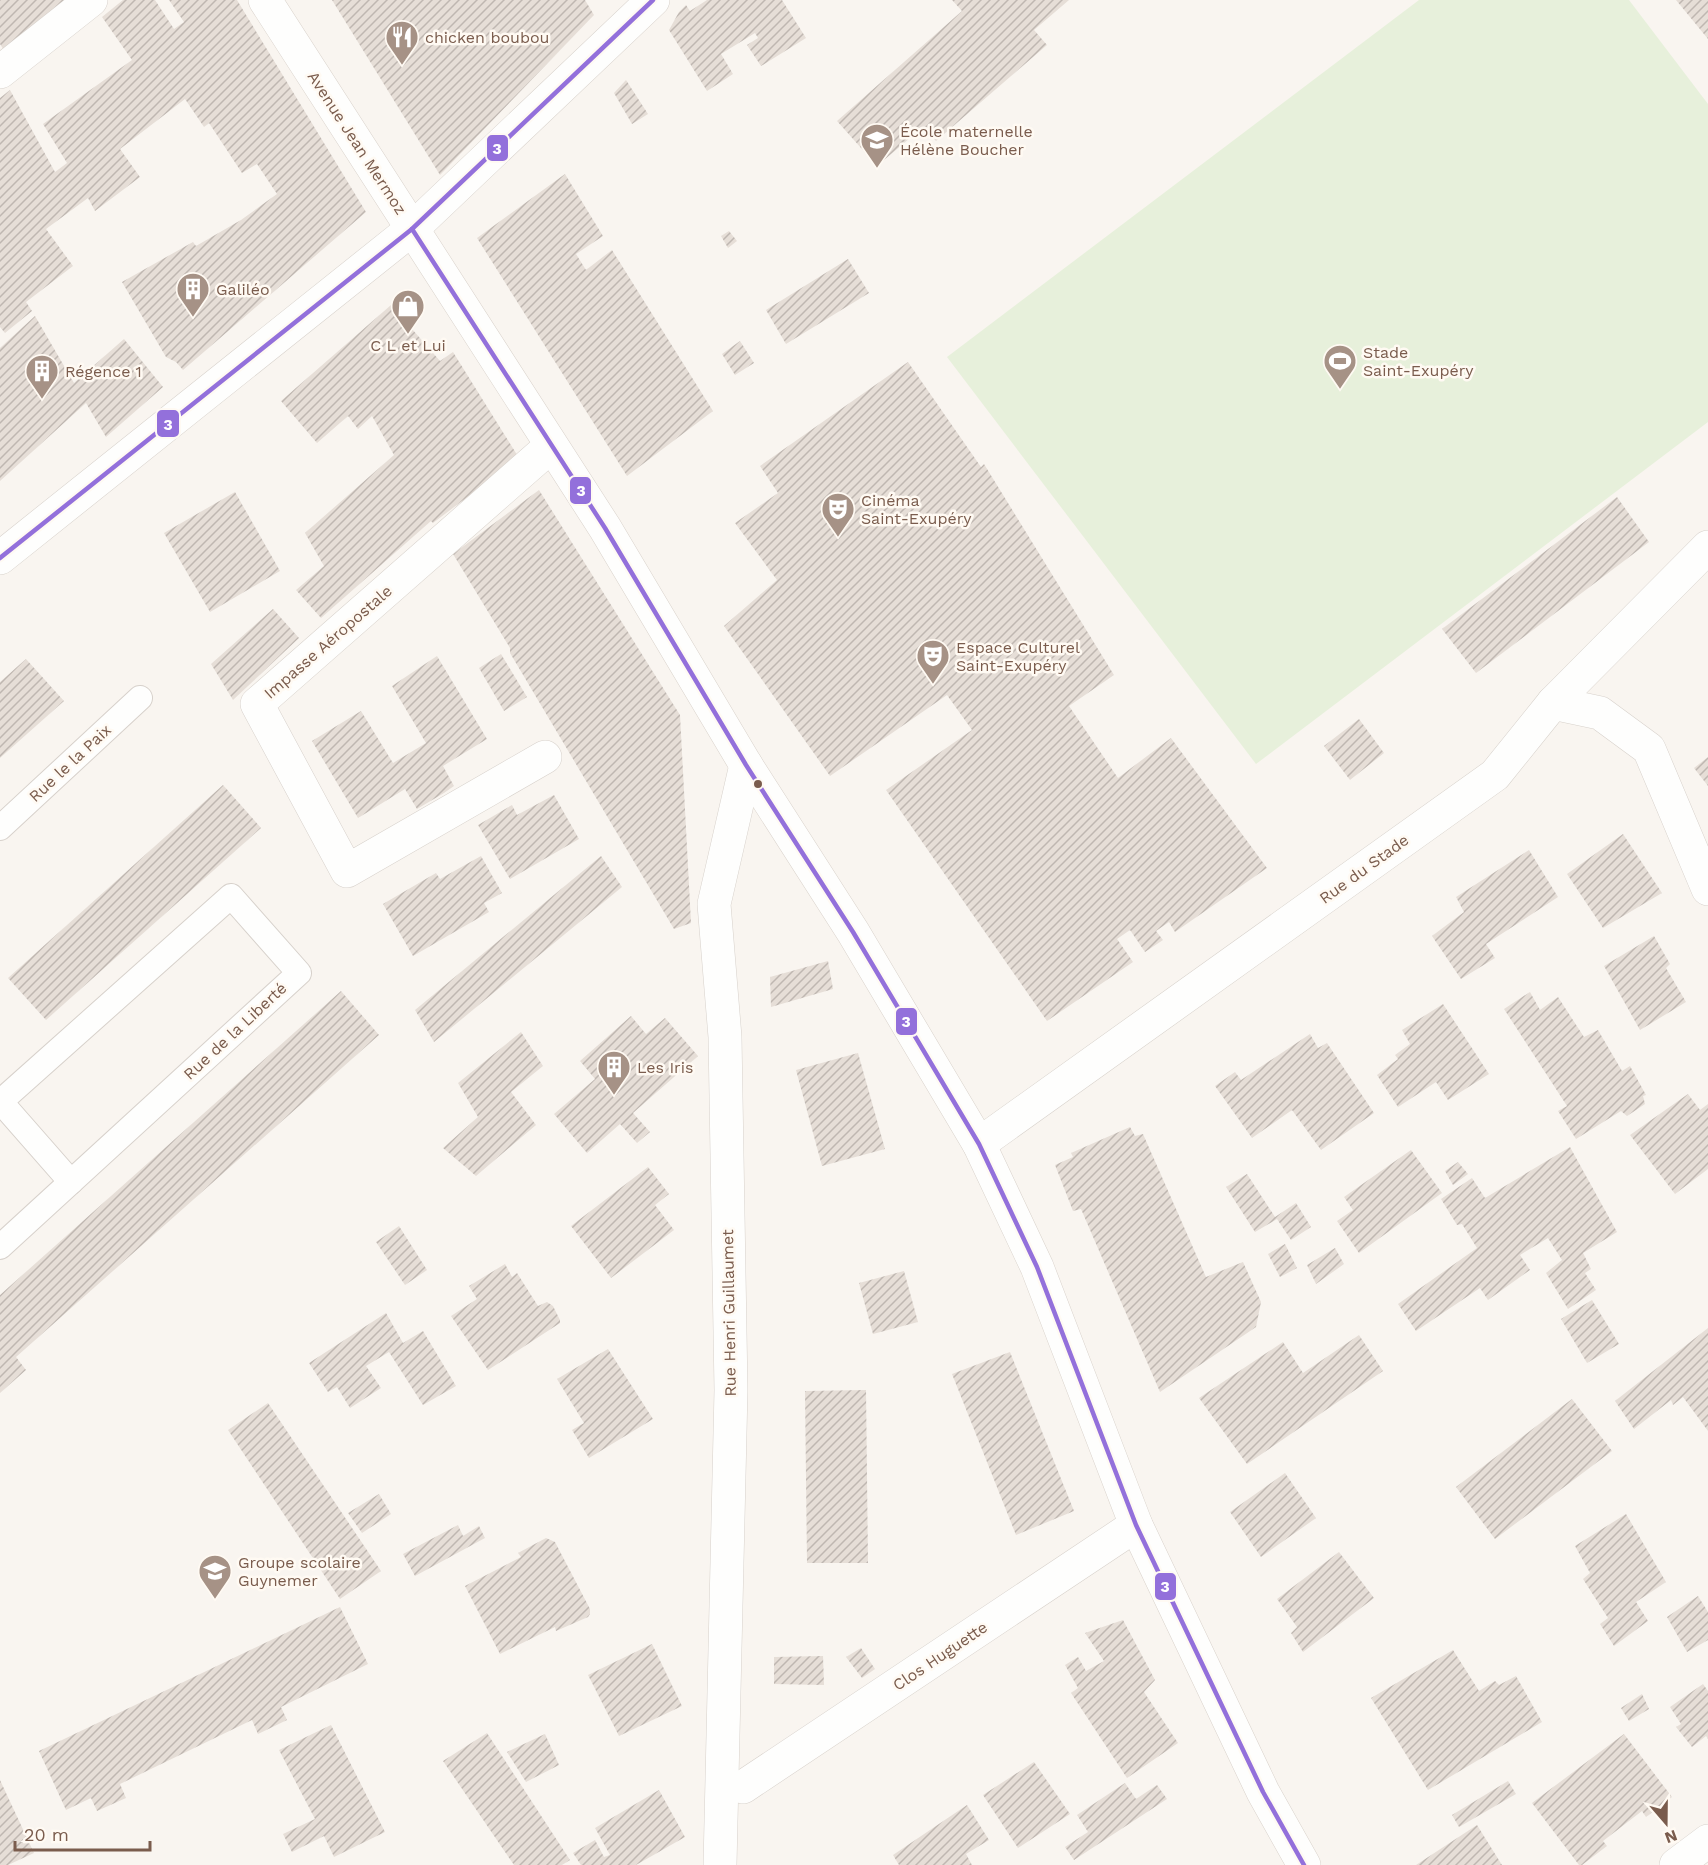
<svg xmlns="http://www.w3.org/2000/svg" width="1708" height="1865" font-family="'Work Sans',sans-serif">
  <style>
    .park { fill: #e7f0db }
    .building { fill: url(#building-hatch) }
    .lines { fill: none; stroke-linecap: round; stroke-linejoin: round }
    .lane-casing { stroke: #d7d1cb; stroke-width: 26 }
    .street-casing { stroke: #d7d1cb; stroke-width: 34 }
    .secondary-casing { stroke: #d9d2cb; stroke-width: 34 }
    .lane { stroke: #fefefd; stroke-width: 24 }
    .street { stroke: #fefefd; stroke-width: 33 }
    .secondary { stroke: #fefefd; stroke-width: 33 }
    .bus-1-casing { stroke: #fffaf3; stroke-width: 9 }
    .bus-1 { stroke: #9370db; stroke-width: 4.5 }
    .bus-dot { fill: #7a5c4d; stroke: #fffaf3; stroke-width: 2 }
    .labels { text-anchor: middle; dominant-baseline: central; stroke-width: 5; stroke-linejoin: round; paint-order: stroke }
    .poi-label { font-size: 16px; fill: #7a5c4d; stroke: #fffaf3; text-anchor: start }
    .street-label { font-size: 16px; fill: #7a5c4d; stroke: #fffaf3 }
    .line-badge { stroke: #fffaf3; stroke-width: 2 }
    .badge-label { font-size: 16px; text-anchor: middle; font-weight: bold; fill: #fff }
  </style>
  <defs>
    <pattern id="building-hatch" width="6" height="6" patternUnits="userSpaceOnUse" patternTransform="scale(1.5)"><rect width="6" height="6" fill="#e6ded7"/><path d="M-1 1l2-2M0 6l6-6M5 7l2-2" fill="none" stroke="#bfb7b1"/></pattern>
  </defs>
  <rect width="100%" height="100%" fill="#f9f5f0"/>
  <!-- park -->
  <path class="park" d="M1419,0H1629L1708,104V422L1256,764L947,357Z"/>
  <!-- building -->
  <g class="building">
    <path d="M0,0H69L5,52L0,44Z"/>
    <path d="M123,0H155L174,29L184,22L169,0H237L366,212L183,370L176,362L166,357L122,282L193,242L196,246L241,220L277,194L257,164L242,173L209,123L204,127L185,99L120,149L140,177L95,211L88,198L46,229L73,266L26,302L32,311L5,333L0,327V98L10,90L55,172L67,163L43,124L132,60L102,17Z"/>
    <path d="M332,0H585L594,15L440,175Z"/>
    <path d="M707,0H782L806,38L761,66L747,45L758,38L755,33L721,54L733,74L707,91L669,30L679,12L686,5L690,11Z"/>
    <path d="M952,0H1069L1034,30L1047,45L936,141L923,127L877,166L837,121L962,11Z"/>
    <path d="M1676,0H1708V39Z"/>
    <path d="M626,80L648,114L632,124L614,93Z"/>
    <path d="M565,174L603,236L576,254L586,270L612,250L713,411L627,476L477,238Z"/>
    <path d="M729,231L737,241L728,248L721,236Z"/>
    <path d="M848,259L869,293L786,344L766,310Z"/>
    <path d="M391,305L440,361L453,352L519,458L433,523L431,521L321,618L296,590L324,566L305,533L394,455L372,416L358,429L348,416L317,443L281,401Z"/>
    <path d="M35,316L74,383L124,339L163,387L106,437L86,403L0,481V348Z"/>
    <path d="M740,341L754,363L735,375L722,354Z"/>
    <path d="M908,362L981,467L984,464L1114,675L1069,706L1118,778L1171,738L1267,868L1175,932L1169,922L1156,931L1163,940L1145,952L1130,930L1117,939L1133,962L1047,1021L886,790L972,730L947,695L830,776L724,626L777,580L735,523L778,493L760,466Z"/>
    <path d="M539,490L680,715L691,923L674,929L510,653V648L453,554Z"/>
    <path d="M235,492L280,571L210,612L164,533Z"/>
    <path d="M1617,497L1649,542L1476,673L1442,629Z"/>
    <path d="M273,609L299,638L233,700L211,664Z"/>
    <path d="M501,654L527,697L504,711L479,668Z"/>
    <path d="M437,656L487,739L443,766L454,786L444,793L417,809L405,789L358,818L312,741L361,711L393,763L426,743L392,686Z"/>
    <path d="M26,659L64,701L0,758V682Z"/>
    <path d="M1359,719L1384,753L1350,780L1324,746Z"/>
    <path d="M1708,757V786L1694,768Z"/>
    <path d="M223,785L261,828L46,1020L8,978Z"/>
    <path d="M554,795L579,839L510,879L478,825L512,805L517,815Z"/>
    <path d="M1623,834L1662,893L1603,928L1567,874Z"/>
    <path d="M1529,850L1558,897L1486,944L1495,958L1461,979L1432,936L1464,912L1456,897Z"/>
    <path d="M481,856L502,893L484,903L489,912L413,956L383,904L436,873L440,879Z"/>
    <path d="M601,856L622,887L434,1042L415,1010Z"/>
    <path d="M1654,936L1670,964L1666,968L1686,1002L1640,1030L1604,966Z"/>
    <path d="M828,961L833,989L771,1007L770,977Z"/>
    <path d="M341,991L379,1035L16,1357L26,1370L0,1393V1295Z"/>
    <path d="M1530,992L1540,1010L1558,997L1584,1037L1598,1030L1622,1071L1630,1066L1646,1095L1643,1096L1645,1104L1627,1116L1621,1111L1576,1139L1558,1111L1567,1106L1504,1009Z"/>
    <path d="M1443,1004L1489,1074L1448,1100L1436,1082L1398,1107L1377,1075L1398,1059L1395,1055L1410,1044L1402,1030Z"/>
    <path d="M631,1016L646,1034L665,1018L698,1056L633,1113L650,1132L637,1143L620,1124L587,1153L554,1114L595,1079L580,1061Z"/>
    <path d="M521,1032L543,1066L511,1092L536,1125L476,1176L443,1148L478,1117L458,1083Z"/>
    <path d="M1310,1034L1318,1048L1327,1043L1374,1113L1321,1150L1292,1110L1252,1138L1215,1086L1235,1072L1241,1080Z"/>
    <path d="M858,1053L885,1149L822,1166L796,1070Z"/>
    <path d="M1688,1094L1700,1110L1708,1104V1169L1675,1194L1630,1135Z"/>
    <path d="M1130,1127L1135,1136L1143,1134L1206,1277L1243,1262L1261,1302L1256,1327L1160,1392L1081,1209L1073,1211L1055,1165L1073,1157L1071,1153Z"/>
    <path d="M1570,1147L1617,1232L1583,1253L1591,1269L1585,1273L1596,1290L1568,1309L1546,1273L1562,1260L1548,1238L1520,1255L1530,1270L1488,1300L1480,1288L1416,1331L1398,1304L1477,1248L1462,1224L1457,1225L1441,1199L1472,1178L1485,1198Z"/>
    <path d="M1411,1150L1442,1193L1359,1253L1337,1221L1353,1210L1344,1197Z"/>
    <path d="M1458,1162L1468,1174L1453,1185L1445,1171Z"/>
    <path d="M648,1167L669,1194L655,1205L674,1230L611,1278L571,1226Z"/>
    <path d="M1247,1174L1275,1217L1296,1203L1311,1227L1291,1240L1277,1219L1255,1232L1226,1187Z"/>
    <path d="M399,1226L427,1270L405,1285L376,1242Z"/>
    <path d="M1285,1244L1297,1268L1280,1277L1268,1254Z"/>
    <path d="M1335,1248L1344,1264L1316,1284L1307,1265Z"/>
    <path d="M505,1264L512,1277L517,1273L538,1306L547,1302L553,1306L560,1320V1323L488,1370L451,1316L477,1299L469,1286Z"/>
    <path d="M904,1271L918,1322L873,1334L859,1283Z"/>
    <path d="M1592,1300L1619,1344L1587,1363L1561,1319Z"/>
    <path d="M386,1313L403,1343L423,1331L456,1386L423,1405L389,1352L366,1366L381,1388L350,1408L337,1387L328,1392L309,1363Z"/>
    <path d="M1708,1328V1431L1683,1397L1673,1405L1671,1400L1634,1429L1615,1401Z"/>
    <path d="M1359,1335L1383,1371L1247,1464L1199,1398L1283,1342L1303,1373Z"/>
    <path d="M608,1349L653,1419L589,1458L572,1430L584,1423L557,1379Z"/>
    <path d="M1010,1352L1074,1511L1016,1535L952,1374Z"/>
    <path d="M866,1390L868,1563H807L805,1391Z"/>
    <path d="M1572,1399L1612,1451L1495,1539L1456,1487Z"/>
    <path d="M268,1403L381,1571L340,1599L228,1430Z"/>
    <path d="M1285,1473L1316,1518L1261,1557L1230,1512Z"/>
    <path d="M379,1494L391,1514L362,1533L348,1513Z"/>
    <path d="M1626,1514L1666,1582L1636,1602L1648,1621L1614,1646L1600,1624L1608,1618L1583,1579L1590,1573L1575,1546Z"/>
    <path d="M458,1525L463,1536L479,1526L485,1538L415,1576L403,1554Z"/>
    <path d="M546,1538L555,1542L590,1609V1614L588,1617L556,1631L555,1627L500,1654L465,1586L521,1557L518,1553Z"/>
    <path d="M1339,1552L1374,1598L1303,1652L1291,1633L1297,1627L1277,1599Z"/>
    <path d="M1698,1596L1708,1612V1640L1687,1652L1667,1617Z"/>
    <path d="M340,1607L368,1664L281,1707L287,1720L258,1734L252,1720L120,1784L126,1798L97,1811L91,1798L66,1810L39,1751Z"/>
    <path d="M1123,1620L1155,1680L1144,1692L1178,1743L1127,1778L1071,1693L1078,1688L1065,1665L1078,1657L1086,1671L1104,1661L1085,1633Z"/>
    <path d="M652,1644L682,1706L619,1736L588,1675Z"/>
    <path d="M861,1648L875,1669L862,1678L846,1657Z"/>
    <path d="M1453,1650L1479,1691L1495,1681L1499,1685L1516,1676L1542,1722L1428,1790L1371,1698Z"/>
    <path d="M823,1656L824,1685L774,1684V1657Z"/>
    <path d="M1703,1684L1708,1691V1739L1706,1736L1692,1747L1676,1727L1681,1724L1670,1707Z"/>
    <path d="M1642,1694L1649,1709L1629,1721L1621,1708Z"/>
    <path d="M331,1725L385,1832L334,1857L324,1836L292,1852L283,1834L315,1819L279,1750Z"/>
    <path d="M487,1733L570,1860L562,1865H514L443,1761Z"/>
    <path d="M545,1734L559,1765L526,1782L507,1752Z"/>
    <path d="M1624,1734L1672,1797L1646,1817L1642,1811L1603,1841L1607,1846L1582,1865H1579L1532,1803Z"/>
    <path d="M1034,1762L1070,1814L1018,1848L983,1795Z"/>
    <path d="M0,1780L34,1853L8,1865H0Z"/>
    <path d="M1508,1781L1516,1794L1459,1827L1452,1815Z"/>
    <path d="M1125,1783L1136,1799L1157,1785L1167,1799L1074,1860L1065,1847L1088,1832L1077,1815Z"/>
    <path d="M659,1790L685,1837L636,1865H581L573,1853L595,1840L604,1857L610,1855L595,1828Z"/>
    <path d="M967,1805L989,1840L966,1854L972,1865H899L893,1855Z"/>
    <path d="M1477,1825L1502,1865H1416Z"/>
  </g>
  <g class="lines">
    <!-- lane casing -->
    <g class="lane-casing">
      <g id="lane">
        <path d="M0,828L140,698"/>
        <path d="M0,1101L71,1182"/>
        <path d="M0,1247L299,973L231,896L0,1102"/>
      </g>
    </g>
    <!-- street casing -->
    <g class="street-casing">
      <g id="street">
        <path d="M0,72L91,0"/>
        <path d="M0,558L412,229L653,0"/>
        <path d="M1553,703L1600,713L1649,749L1708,889"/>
        <path d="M545,757L347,871L257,704L551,446"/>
        <path d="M979,1144L1495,775L1553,703L1708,547"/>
        <path d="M743,1787L1136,1525"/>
        <path d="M720,1865L731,1390L725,1037L714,904L746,765"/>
        <path d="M1676,1865L1708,1841"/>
      </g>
    </g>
    <!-- secondary casing -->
    <g class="secondary-casing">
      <path id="secondary" d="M265,0L605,528L746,765L853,932L979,1144L1037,1267L1136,1525L1263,1792L1304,1865"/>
    </g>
    <!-- lane -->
    <use href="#lane" class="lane"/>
    <!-- street -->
    <use href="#street" class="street"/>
    <!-- secondary -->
    <use href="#secondary" class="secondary"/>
    <!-- bus-1 casing -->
    <g class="bus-1-casing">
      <g id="bus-1">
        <path d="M412,229L605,528L746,765L853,932L979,1144L1037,1267L1136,1525L1263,1792L1304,1865"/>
        <path d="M0,558L412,229L653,0"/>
      </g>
    </g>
    <!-- bus-1 -->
    <use href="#bus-1" class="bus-1"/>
  </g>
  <!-- icons -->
  <defs>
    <g id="restaurant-pin" transform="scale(1.725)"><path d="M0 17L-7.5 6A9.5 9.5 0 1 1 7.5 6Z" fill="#a69286" stroke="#fffaf3"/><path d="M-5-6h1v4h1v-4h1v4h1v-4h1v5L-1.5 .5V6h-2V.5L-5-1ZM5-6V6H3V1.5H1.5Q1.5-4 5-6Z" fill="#fff"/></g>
    <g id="school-pin" transform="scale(1.725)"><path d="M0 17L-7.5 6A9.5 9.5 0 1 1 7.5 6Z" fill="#a69286" stroke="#fffaf3"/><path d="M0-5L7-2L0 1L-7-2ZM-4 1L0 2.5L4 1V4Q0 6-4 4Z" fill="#fff"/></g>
    <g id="building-pin" transform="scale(1.725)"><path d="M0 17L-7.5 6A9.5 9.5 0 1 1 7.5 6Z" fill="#a69286" stroke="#fffaf3"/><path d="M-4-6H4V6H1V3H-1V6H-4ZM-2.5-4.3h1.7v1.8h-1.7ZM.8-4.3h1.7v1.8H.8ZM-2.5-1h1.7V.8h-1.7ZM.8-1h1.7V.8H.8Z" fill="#fff"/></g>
    <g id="shop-pin" transform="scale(1.725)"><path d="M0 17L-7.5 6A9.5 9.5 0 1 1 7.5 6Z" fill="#a69286" stroke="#fffaf3"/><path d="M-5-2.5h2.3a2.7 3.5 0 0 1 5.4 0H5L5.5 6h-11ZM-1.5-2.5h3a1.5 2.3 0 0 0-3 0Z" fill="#fff"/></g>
    <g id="stadium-pin" transform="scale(1.725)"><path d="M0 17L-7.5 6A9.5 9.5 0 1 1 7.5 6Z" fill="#a69286" stroke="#fffaf3"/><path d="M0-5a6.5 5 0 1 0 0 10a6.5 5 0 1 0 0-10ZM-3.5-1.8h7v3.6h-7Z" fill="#fff"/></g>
    <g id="theatre-pin" transform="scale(1.725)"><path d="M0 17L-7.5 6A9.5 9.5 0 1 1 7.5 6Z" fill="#a69286" stroke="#fffaf3"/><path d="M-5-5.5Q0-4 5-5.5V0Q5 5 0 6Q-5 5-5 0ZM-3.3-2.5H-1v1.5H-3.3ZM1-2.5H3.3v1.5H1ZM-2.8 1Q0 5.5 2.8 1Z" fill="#fff"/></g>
  </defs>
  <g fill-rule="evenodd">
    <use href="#restaurant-pin" x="402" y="37"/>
    <use href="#school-pin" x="877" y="140"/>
    <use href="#building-pin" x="193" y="289"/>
    <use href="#shop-pin" x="408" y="306"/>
    <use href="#stadium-pin" x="1340" y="361"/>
    <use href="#building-pin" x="42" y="371"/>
    <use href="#theatre-pin" x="838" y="509"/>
    <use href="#theatre-pin" x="933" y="656"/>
    <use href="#building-pin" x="614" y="1067"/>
    <use href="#school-pin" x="215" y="1571"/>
  </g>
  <!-- markers -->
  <circle class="bus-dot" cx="758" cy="784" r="5"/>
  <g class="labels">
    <!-- poi labels -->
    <g class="poi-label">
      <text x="425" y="37">chicken boubou</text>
      <text x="900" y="131">École maternelle<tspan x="900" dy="18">Hélène Boucher</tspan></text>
      <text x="216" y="289">Galiléo</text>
      <text x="408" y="345" text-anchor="middle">C L et Lui</text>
      <text x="1363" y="352">Stade<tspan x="1363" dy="18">Saint-Exupéry</tspan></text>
      <text x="65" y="371">Régence 1</text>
      <text x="861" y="500">Cinéma<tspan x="861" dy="18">Saint-Exupéry</tspan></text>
      <text x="956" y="647">Espace Culturel<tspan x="956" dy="18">Saint-Exupéry</tspan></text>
      <text x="637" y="1067">Les Iris</text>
      <text x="238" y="1562">Groupe scolaire<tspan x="238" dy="18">Guynemer</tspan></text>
    </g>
    <!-- street labels -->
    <g class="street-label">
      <text transform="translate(357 143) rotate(57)">Avenue Jean Mermoz</text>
      <text transform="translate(328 642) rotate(-41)">Impasse Aéropostale</text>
      <text transform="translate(70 763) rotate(-43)">Rue le la Paix</text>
      <text transform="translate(1364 869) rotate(-36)">Rue du Stade</text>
      <text transform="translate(235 1031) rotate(-43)">Rue de la Liberté</text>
      <text transform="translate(729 1313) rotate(-91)">Rue Henri Guillaumet</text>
      <text transform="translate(940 1656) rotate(-34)">Clos Huguette</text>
    </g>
  </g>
  <g class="line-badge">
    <rect x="486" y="134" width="23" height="28" rx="6" fill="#9370db"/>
    <rect x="156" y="409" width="24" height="29" rx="6" fill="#9370db"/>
    <rect x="569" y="476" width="23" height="29" rx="6" fill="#9370db"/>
    <rect x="895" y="1007" width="23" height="29" rx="6" fill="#9370db"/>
    <rect x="1154" y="1572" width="23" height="29" rx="6" fill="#9370db"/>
  </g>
  <g class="badge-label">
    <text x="497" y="154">3</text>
    <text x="168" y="430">3</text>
    <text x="581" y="496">3</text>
    <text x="906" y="1027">3</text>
    <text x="1165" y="1592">3</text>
  </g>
  <!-- north arrow -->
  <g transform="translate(1666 1823) rotate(160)" stroke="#fffaf3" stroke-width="4.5" paint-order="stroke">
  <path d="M0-4.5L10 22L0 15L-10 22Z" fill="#7a5c4d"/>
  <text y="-9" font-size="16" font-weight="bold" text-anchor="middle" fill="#7a5c4d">N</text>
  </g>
  <!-- scale -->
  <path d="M15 1841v9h135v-9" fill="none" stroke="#7a5c4d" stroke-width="3"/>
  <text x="24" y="1841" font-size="18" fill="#7a5c4d" stroke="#fffaf3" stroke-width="4.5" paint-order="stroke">20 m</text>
</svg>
